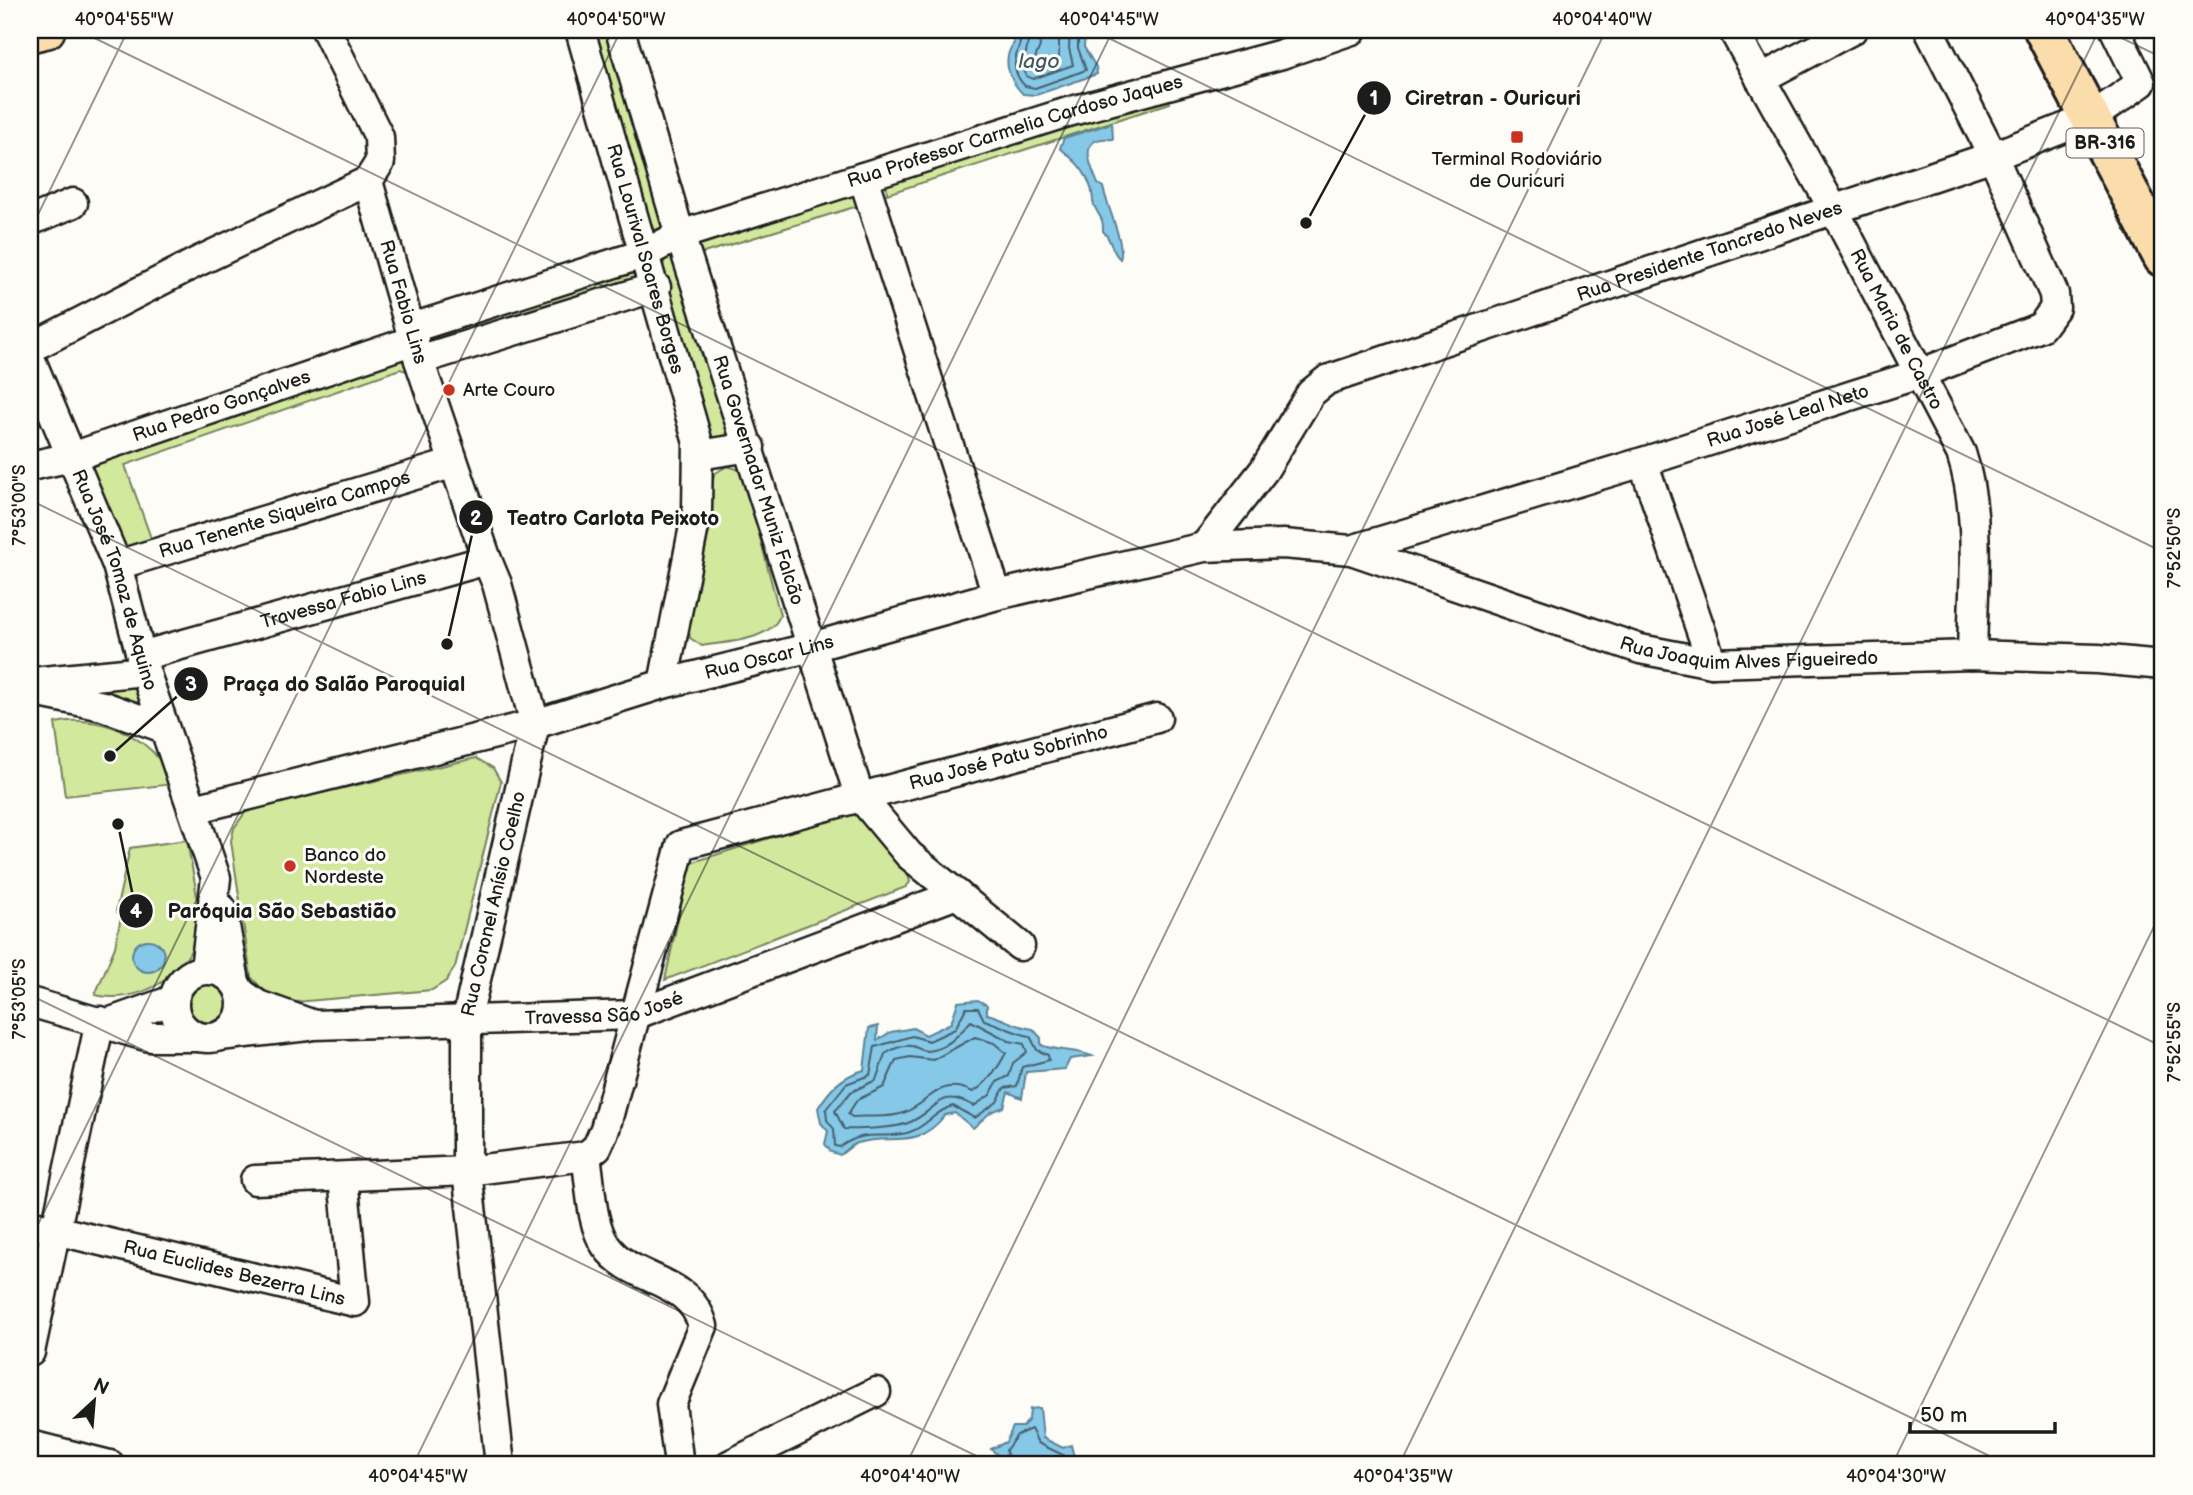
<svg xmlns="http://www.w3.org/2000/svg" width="2193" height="1495" font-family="'Balsamiq Sans',sans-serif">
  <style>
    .green { fill: #d1e89d; stroke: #76825c; stroke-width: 2 }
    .water { fill: #86c8e7; stroke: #5c8396; stroke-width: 2 }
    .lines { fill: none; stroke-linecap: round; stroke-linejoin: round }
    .shore { stroke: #46616d; stroke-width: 2 }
    .minor-casing { stroke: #1c1c1c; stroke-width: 33 }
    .major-casing { stroke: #1c1c1c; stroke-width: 40 }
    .highway-casing { stroke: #1c1c1c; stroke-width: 44 }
    .minor { stroke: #fdfcf7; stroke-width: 28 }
    .major { stroke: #fbddab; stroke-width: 35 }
    .highway { stroke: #fbddab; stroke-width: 38 }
    .ticks { fill: none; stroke: #1c1c1c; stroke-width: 2; stroke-opacity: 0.45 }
    .poi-dot { fill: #c8321e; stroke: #fdfcf7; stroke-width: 2.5 }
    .labels { text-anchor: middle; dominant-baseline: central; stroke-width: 6; stroke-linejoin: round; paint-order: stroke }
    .shield { fill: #fdfcf7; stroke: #605f5e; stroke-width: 2 }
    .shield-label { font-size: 18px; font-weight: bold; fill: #1c1c1c }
    .street-label { font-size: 19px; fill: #1c1c1c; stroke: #fdfcf7 }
    .poi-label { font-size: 19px; fill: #1c1c1c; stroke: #fdfcf7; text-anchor: start }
    .water-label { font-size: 21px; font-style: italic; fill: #415863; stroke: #fdfcf7 }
    .leader { fill: none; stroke: #1c1c1c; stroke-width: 2.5 }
    .callout-dot { fill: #1c1c1c; stroke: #fdfcf7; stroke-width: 2.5 }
    .mark-label { font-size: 21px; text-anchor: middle; font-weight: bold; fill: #fff }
    .callout-label { font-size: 21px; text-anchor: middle; font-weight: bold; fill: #1c1c1c; stroke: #fdfcf7; stroke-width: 6; stroke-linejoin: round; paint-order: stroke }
    .neatline { fill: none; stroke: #1c1c1c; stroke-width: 2.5 }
    .ticks-label { font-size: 18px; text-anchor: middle; fill: #1c1c1c }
  </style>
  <rect width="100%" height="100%" fill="#fdfcf7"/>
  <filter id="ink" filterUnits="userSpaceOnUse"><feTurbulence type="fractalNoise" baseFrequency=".0143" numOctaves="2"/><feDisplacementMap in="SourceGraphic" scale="14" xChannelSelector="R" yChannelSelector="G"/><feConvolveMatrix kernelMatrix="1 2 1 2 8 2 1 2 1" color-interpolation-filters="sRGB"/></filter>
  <g filter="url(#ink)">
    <!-- green -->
    <g class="green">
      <path d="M589,30H610L667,226L648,232Z"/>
      <path d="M1168,91L1170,103L887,194L886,182Z"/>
      <path d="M857,188L861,205L697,255L692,238Z"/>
      <path d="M673,252L733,430L729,437L714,441L709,436L662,269L666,256Z"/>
      <path d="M634,264L644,276L427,348L424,333Z"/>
      <path d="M407,349L416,374L400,369L125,465L152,541L122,551L86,457Z"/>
      <path d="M727,466L737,469L744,476L780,615C772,641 725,642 702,646L690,638L689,631L714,474Z"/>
      <path d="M134,680L146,709L79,684Z"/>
      <path d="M67,721C114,719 156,741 174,784L65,796L55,723Z"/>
      <path d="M476,758L493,768L501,782L455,967L446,981L432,990L284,1003L264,991L251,977L231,841L234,828L247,810Z"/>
      <path d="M855,811L907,871L910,882L906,887L665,980L690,863Z"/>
      <path d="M187,840C191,868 202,904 197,933C188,977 137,1005 95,995L115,947L121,916L116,911L130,848Z"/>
      <circle cx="208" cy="1004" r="19"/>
    </g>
    <!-- water -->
    <g class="water">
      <path d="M1009,30H1085L1084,47L1096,67L1097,74L1036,95L1023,94C1009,80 1001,60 1014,43Z"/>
      <path d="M1112,123L1113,139C1109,140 1106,138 1102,139C1077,142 1094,173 1098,184L1103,187C1106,204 1126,246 1120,259C1111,251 1112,240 1103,231C1104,217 1098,216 1094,205C1092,199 1093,193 1091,188C1085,169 1074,160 1060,148L1064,138Z"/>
      <circle cx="148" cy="956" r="16"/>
      <path d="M978,1000L987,1005V1014C1004,1018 1016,1027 1033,1029L1041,1038V1045C1059,1052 1074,1049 1092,1056L1070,1059L1065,1069L1026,1072L1022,1098L1008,1092L1004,1107L991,1112L973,1128L955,1113L945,1115C917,1151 892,1133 858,1143C852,1144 845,1152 840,1155L831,1152L825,1144L828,1131L821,1123L818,1108C830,1089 842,1076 864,1070L869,1028L878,1026L877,1040L891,1032L913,1028L926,1035L951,1023L958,1002Z"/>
      <path d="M1040,1408L1043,1438L1063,1448L1071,1445L1076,1465H1002L1000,1457L991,1449L1006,1442L1013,1427H1023L1029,1419L1030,1409Z"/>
    </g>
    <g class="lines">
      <!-- shore -->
      <g class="shore">
        <path d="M1017,30L1020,43C1014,59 1011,72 1025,86L1035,88L1086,70L1078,48V30"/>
        <path d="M1026,30C1032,47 1020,58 1026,76L1033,79L1073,65L1069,48L1070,30"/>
        <path d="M1037,30L1040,46L1034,61L1038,67L1059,59V30"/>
        <path d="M966,1008H978L984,1020C1001,1025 1013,1033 1030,1036L1037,1050L1048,1055L1049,1060L1022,1067L1017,1086L1004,1088L997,1102L975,1118L953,1106C936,1110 927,1126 910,1132C883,1141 867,1127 840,1147L835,1146L834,1129L827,1120L826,1109L846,1084L870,1075L875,1047L912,1036L929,1041L955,1029Z"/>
        <path d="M971,1021L1009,1041L1024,1044L1027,1052L1013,1063L1009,1076L997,1082L990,1095L974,1106C937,1086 939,1111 908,1123C897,1128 855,1130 844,1129L835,1111L851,1092L876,1080L885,1054C893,1049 902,1045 911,1046C916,1046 920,1051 927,1051C947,1050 960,1033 971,1021Z"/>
        <path d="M975,1037L994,1043L1006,1053C999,1067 986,1085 973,1092C936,1075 931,1104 903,1113C887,1119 868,1115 852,1117L848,1114L857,1100L884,1087L896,1060L910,1057L933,1060Z"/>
        <path d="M1009,1465L1006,1450L1017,1435L1031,1429L1038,1443L1065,1456L1069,1465"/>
      </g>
      <!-- minor casing -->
      <g class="minor-casing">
        <g id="minor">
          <path id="s1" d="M580,30L698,443L697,511L663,684"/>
          <path id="s2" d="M620,30L680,235L859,795L909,855L1020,946"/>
          <path id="s3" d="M1733,30L1834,210L1961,453C1982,516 1973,590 1972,655"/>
          <path d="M1760,79L1852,30"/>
          <path d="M863,177L997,595"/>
          <path d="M30,221L73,203"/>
          <path id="s4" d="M412,328L646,253L680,235L1068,112L1282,54L1352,30"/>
          <path d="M30,348L199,261L368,181L380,162L379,137L326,30"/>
          <path id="s5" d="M30,358L117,565L145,671L216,878L205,969"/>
          <path d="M419,360L656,287"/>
          <path d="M699,455L750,447"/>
          <path d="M1643,462L1712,663"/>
          <path id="s6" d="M30,466L72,457L414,340"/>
          <path id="s7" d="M1204,547L1264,470L1311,393L1327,380L1993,156L2092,117L2141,83L2115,30"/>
          <path id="s8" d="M1351,550L1643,462L1919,374L2041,327L2055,308L2054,294L1993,156L1929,30"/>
          <path d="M487,560L497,584L535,724L467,1018V1171L500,1465"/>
          <path id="s9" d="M117,565L451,464"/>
          <path id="s10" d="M141,656L487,560L419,360L368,181"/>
          <path d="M33,682L145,671"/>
          <path d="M30,691L103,706L164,728"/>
          <path id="s11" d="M194,809L535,724L663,684L812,647L997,595L1204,547L1283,544L1351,550L1640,649L1712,663L1972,655L2098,659L2163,665"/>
          <path d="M222,909L235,982"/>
          <circle cx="208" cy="1004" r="34"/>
          <path id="s12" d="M240,992L258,1005L314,1025L634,1015L957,894"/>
          <path d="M30,1002L149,1037H198"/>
          <path d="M108,1023L173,1000"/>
          <path d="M220,1036L308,1026"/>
          <path d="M586,1156C591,1183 590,1223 606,1246C632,1283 690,1276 703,1326L671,1404L679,1465"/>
          <path id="s13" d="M255,1180L467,1171L586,1156L597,1147L605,1129L681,845L1157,718"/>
          <path id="s14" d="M30,1224L355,1302L343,1177"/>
          <path d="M30,1352L100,1021"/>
          <path d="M30,1445L110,1465"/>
          <path d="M729,1465L876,1392"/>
        </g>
      </g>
      <!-- major casing -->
      <g class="major-casing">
        <path id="major" d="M30,34L47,30"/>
      </g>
      <!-- highway casing -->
      <g class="highway-casing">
        <path id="highway" d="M2044,30L2163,257"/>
      </g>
      <!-- minor -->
      <use href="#minor" class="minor"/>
      <!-- major -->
      <use href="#major" class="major"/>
      <!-- highway -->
      <use href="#highway" class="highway"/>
    </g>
  </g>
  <!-- ticks -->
  <path class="ticks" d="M78,30L2163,1047M1092,30L2163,552M2105,30L2163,58M30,231L128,30M30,500L2008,1465M30,995L995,1465M30,1241L621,30M413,1465L1113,30M906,1465L1606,30M1399,1465L2099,30M1892,1465L2163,908"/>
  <!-- markers -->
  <g class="poi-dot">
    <rect x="1510" y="130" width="14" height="14" rx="3.5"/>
    <circle cx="449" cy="390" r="7"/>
    <circle cx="290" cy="866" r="7"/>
  </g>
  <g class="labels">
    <!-- shield labels -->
    <rect class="shield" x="2066.5" y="128.5" width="77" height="29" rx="5"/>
    <g class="shield-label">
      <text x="2105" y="143">BR-316</text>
    </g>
    <!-- street labels -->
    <g class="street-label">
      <text stroke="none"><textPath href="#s4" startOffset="635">Rua Professor Carmelia Cardoso Jaques</textPath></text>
      <text stroke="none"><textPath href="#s7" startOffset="612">Rua Presidente Tancredo Neves</textPath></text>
      <text stroke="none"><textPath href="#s1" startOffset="238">Rua Lourival Soares Borges</textPath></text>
      <text transform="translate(403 302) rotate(74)">Rua Fabio Lins</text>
      <text stroke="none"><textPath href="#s3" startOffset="341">Rua Maria de Castro</textPath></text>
      <text stroke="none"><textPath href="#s6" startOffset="201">Rua Pedro Gonçalves</textPath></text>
      <text stroke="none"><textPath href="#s8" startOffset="457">Rua José Leal Neto</textPath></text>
      <text stroke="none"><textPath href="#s2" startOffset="471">Rua Governador Muniz Falcão</textPath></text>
      <text stroke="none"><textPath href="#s9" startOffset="175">Rua Tenente Siqueira Campos</textPath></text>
      <text stroke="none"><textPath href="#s5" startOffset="238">Rua José Tomaz de Aquino</textPath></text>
      <text stroke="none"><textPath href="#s10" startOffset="210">Travessa Fabio Lins</textPath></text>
      <text stroke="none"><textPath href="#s11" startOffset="1606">Rua Joaquim Alves Figueiredo</textPath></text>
      <text stroke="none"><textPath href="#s11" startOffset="595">Rua Oscar Lins</textPath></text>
      <text stroke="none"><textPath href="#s13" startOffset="999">Rua José Patu Sobrinho</textPath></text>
      <text transform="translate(494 904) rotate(-77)">Rua Coronel Anísio Coelho</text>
      <text stroke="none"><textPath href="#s12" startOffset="373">Travessa São José</textPath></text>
      <text stroke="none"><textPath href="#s14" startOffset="210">Rua Euclides Bezerra Lins</textPath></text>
    </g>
    <!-- poi labels -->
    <g class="poi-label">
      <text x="1517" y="159" text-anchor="middle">Terminal Rodoviário<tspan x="1517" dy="22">de Ouricuri</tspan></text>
      <text x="463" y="390">Arte Couro</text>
      <text x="304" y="855">Banco do<tspan x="304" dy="22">Nordeste</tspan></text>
    </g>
    <!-- water labels -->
    <g class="water-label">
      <text x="1039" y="61">lago</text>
    </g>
  </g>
  <!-- callouts -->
  <path class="leader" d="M1306 223L1374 98M447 644L476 517M110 756L191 684M118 824L136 911"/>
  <g class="callout-dot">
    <circle cx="1306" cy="223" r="7"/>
    <circle cx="447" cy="644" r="7"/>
    <circle cx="110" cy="756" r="7"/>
    <circle cx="118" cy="824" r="7"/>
    <circle cx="1374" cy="98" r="18"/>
    <circle cx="476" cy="517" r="18"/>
    <circle cx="191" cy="684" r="18"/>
    <circle cx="136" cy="911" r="18"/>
  </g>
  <g class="mark-label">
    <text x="1374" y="105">1</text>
    <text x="476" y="525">2</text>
    <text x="191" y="691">3</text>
    <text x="136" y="918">4</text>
  </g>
  <g class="callout-label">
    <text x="1493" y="105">Ciretran - Ouricuri</text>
    <text x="613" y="525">Teatro Carlota Peixoto</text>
    <text x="344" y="691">Praça do Salão Paroquial</text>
    <text x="282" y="918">Paróquia São Sebastião</text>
  </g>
  <!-- margin -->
  <rect width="2193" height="1495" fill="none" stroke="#fdfcf7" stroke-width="77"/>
  <!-- north arrow -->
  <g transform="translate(94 1401) rotate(26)" stroke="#fdfcf7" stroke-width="5" paint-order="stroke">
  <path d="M0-5L12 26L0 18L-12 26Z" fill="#1c1c1c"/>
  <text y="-10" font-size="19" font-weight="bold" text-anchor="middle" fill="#1c1c1c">N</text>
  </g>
  <!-- scale -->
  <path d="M1910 1422v10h145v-10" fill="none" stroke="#1c1c1c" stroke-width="3.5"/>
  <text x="1920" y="1422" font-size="21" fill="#1c1c1c" stroke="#fdfcf7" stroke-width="5" paint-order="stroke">50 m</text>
  <rect x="38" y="38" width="2116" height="1418" class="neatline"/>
  <g class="ticks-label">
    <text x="124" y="25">40°04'55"W</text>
    <text x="616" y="25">40°04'50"W</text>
    <text x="1109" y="25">40°04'45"W</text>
    <text x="1602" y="25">40°04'40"W</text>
    <text x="2095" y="25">40°04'35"W</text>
    <text transform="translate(19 505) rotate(-90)" y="6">7°53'00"S</text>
    <text transform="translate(2174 548) rotate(-90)" y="6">7°52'50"S</text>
    <text transform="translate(19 999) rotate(-90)" y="6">7°53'05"S</text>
    <text transform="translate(2174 1042) rotate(-90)" y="6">7°52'55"S</text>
    <text x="418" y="1482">40°04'45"W</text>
    <text x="910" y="1482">40°04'40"W</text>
    <text x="1403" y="1482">40°04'35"W</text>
    <text x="1896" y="1482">40°04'30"W</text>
  </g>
</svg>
